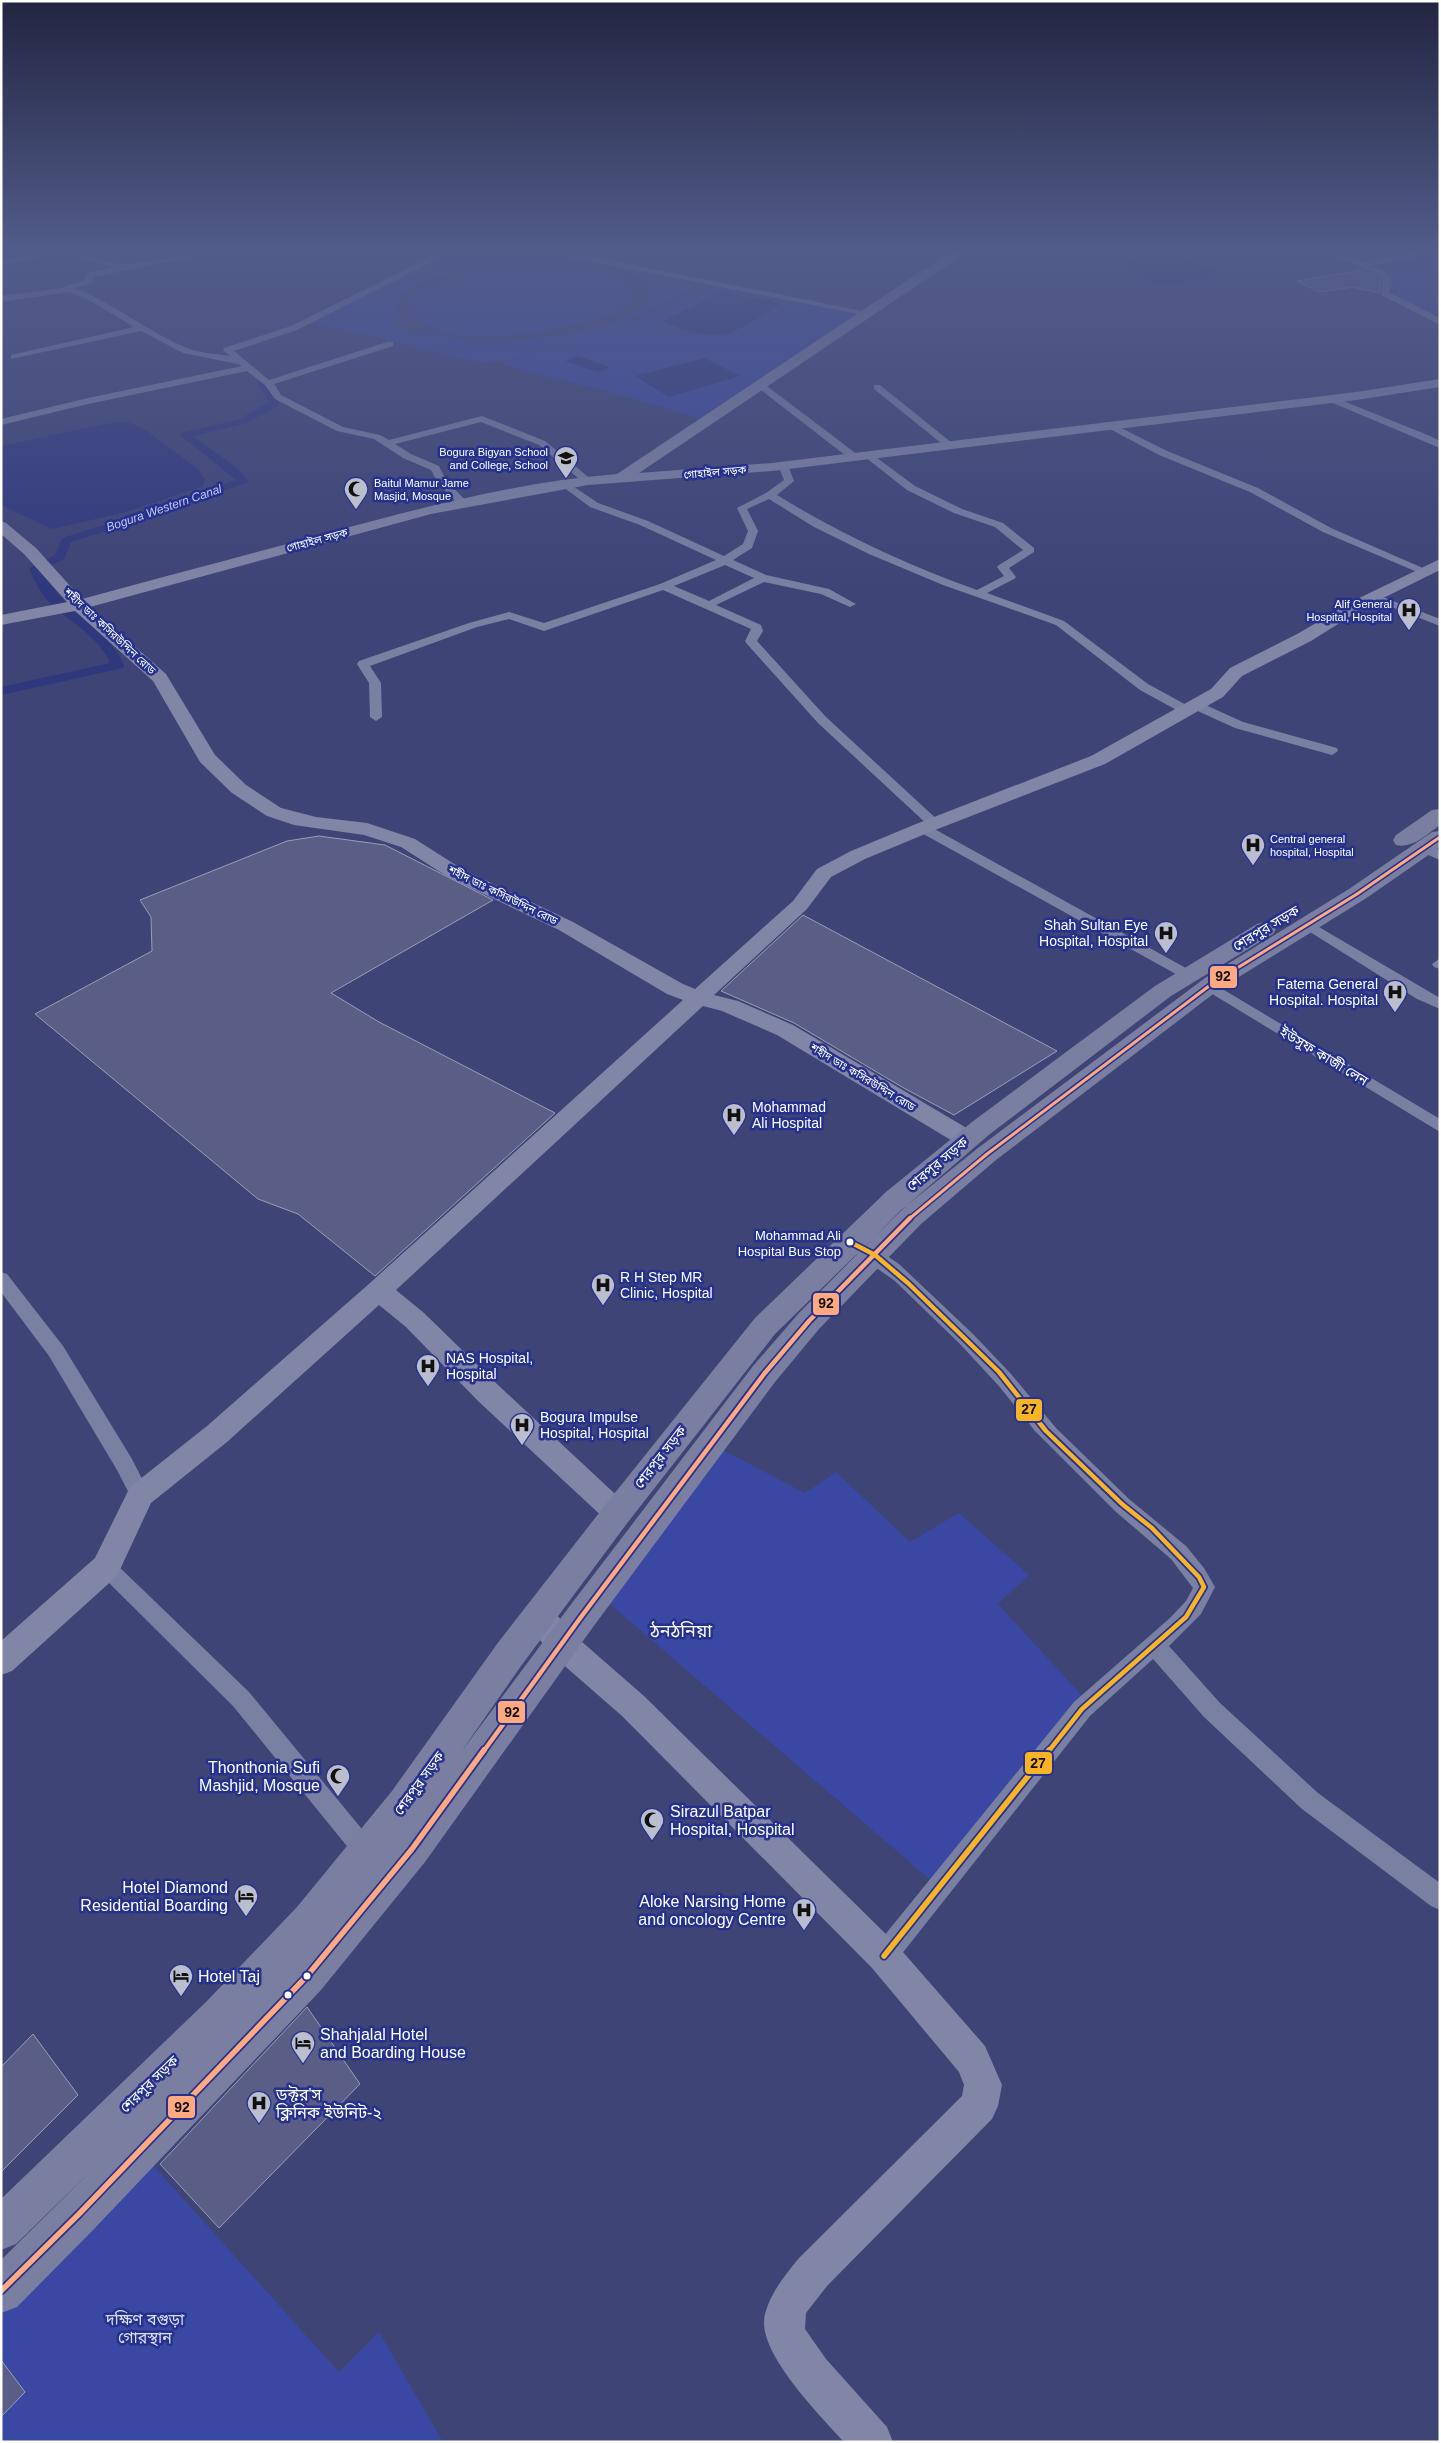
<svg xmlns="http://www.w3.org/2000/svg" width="1441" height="2443" font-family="Arial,'Noto Sans Bengali',sans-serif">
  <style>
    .green { fill: #3b48a3; fill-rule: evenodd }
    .water { fill: #30387d }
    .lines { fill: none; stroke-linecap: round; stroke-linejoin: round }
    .canal { fill: #30387d; fill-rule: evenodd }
    .building { fill: #5a5e86; stroke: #999db9 }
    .street { fill: #7a80a2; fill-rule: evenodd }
    .secondary { fill: #8185a6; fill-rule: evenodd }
    .highway { fill: #7a7fa1; fill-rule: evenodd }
    .bus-1-far2-casing { stroke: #26318e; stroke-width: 6 }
    .bus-1-far1-casing { stroke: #26318e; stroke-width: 8 }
    .bus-1-casing { stroke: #26318e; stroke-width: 9 }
    .bus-2-far1-casing { stroke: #26318e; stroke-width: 8 }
    .bus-2-casing { stroke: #26318e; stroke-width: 9 }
    .bus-1-far2 { stroke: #ffa980; stroke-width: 3 }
    .bus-1-far1 { stroke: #ffa980; stroke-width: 4.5 }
    .bus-1 { stroke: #ffa980; stroke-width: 5.5 }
    .bus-2-far1 { stroke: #f9b426; stroke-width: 4.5 }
    .bus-2 { stroke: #f9b426; stroke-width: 5.5 }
    .bus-dot { fill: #fff; stroke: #26318e; stroke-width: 2 }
    .labels { text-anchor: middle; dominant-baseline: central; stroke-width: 5; stroke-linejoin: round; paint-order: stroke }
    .far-poi-label { font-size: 11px; fill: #fff; stroke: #26318e; text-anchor: end }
    .far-street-label { font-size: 11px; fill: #fff; stroke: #26318e }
    .far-water-label { font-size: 12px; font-style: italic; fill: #c2c8f2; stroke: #26318e }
    .bus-label { font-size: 13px; fill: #fff; stroke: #26318e; text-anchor: end }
    .poi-label { font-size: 14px; fill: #fff; stroke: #26318e; text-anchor: start }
    .street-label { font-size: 14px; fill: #fff; stroke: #26318e }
    .near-poi-label { font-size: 16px; fill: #fff; stroke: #26318e; text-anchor: start }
    .near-park-label { font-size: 16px; fill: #dbdef8; stroke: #26318e }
    .near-neighbourhood-label { font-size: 18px; fill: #fff; stroke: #26318e }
    .line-badge { stroke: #26318e; stroke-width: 2 }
    .pale-badge-label { font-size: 14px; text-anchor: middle; font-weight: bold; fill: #111 }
  </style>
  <rect width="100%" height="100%" fill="#3e4476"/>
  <!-- green -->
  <g class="green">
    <path d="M456,249H525L555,253L702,284L628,321L655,330L634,322L709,285L862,314L699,418L610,392L531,373L503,364L608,329L508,361L482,363L310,322ZM541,259C578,260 621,259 649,287V297C646,303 642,308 636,312C607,332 511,345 475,342C455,341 430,330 412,335L386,320L398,317L395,304C416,271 504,262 541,259Z"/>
    <path d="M1440,251V314L1428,315L1396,294L1398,283L1378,265Z"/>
    <path d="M532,265C557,264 615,264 630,286C636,295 629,303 622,309C611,318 593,320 579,323C541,333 427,356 409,304C412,300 415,295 419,292C440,276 505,268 532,265Z"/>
    <path d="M721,1449L805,1493L836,1472L910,1542L959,1513L1029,1575L998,1604L1084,1698L935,1884L610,1604Z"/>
    <path d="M149,2161L339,2372L379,2332L443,2442H1V2312Z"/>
  </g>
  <!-- water -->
  <g class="water">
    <path d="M1168,252L1217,271L1221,276L1163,286L1143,279L1119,263Z"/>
    <path d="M721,292L769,300L780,305C766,313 742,329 728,333C710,339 680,330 663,321Z"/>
    <path d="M578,356L607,366L609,368L598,372L565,361Z"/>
    <path d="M705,358L740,376L669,397L635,376Z"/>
    <path d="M127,422L143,428L198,469L205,479L203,486L126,512L52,529L1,505V446L105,424Z"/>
  </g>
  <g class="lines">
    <!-- canal -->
    <path class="canal" d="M261,379L265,380L280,403L279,405L248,423L193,436L237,468L248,481L247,483L177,506L176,509L71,542L64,559L42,569C61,612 105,623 124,665L123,668L1,695V687L110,663C98,635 70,623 49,602C40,592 34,580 29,568L55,555L62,538L165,506L166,503L236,480L180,435L181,433L240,419L269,402L256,382Z"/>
  </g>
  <!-- building -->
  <g class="building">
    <path d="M1363,270L1381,279L1379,293L1353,287L1319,292L1297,281Z"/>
    <path d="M319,836L385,845L493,900L331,993L379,1022L555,1113L375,1276L298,1214L258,1199L35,1014L152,951L151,917L140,900L287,841Z"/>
    <path d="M803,915L1057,1051L954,1115L902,1087L794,1023L721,991Z"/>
    <path d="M307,2007L360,2084L219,2228L160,2164Z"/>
    <path d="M33,2034L78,2095L1,2172V2067Z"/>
    <path d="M1,2360L25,2392L1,2417Z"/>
  </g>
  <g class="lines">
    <!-- street -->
    <g class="street">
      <path d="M52,249H67L1,266V262Z"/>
      <path d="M73,249H82C118,282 184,249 228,249L94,277L92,283L74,288C114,303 148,332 187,348C200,353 216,354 230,356L223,350L224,348L291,326L447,249H458L297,330L234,351L269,380L387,342H393V346L274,384L281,395L343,427L380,435L389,440L482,416L545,441L593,481L588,484L584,483L539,445L481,422L395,444L411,454L439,466L446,480L468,503L463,506L459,505L438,483L431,470L403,458L374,439L337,431L275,399L265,385L247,371L88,404L1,425V419L88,398L242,366L238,364L183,353L141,331L11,359V355L134,327L85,298L68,292L1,302V296L61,288L85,280L87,273L117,267L84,260Z"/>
      <path d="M528,249L559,250L872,313L868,316Z"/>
      <path d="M1319,249H1330L1363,262L1428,249H1440V251L1371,266L1383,270L1391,277L1392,284L1389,292L1440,318V325L1381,295L1383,278L1377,274Z"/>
      <path d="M757,383H763L858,455V459H850L757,387Z"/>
      <path d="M874,385H880L952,443V447H946L874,389Z"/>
      <path d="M1331,396L1430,436L1440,441V448L1328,401V397Z"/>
      <path d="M1111,423L1167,451L1258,488L1331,528L1432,572L1426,575L1422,574L1323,532L1250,492L1159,455L1108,428L1106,426Z"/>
      <path d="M869,452L915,486L962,509L1003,523L1034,548V552L1009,568L1016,577L1014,579L987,593L1064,621L1148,684L1190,707L1189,705L1191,702H1199L1243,722L1337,748L1338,751L1332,755L1235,728L1191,708L1192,710L1190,713H1182L1140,690L1056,625L943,585L869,554L814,527L769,499L747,509L758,531L752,548L733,560L766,575L829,589L856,604L850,607L821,594L764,582L716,605L761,625L763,631L757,641L826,717L941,823L939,826H929L1193,972L1196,975L1193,978H1183L918,831L916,828L918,825L929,826L818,723L747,644L745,641L751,629L663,590L544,631L509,619L477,627L370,666L381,683L382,717L376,721L370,717L369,683L357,664L359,661L469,623L509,612L544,623L660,584L716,560L640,525L590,507L563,487L562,485L567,482L598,503L648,521L724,556L743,544L748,531L737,508L766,493L784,480L778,465L783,462L788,465L794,481L777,495C840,534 907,565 977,590L1004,576L997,567L999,565L1023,550L995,527L954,513L907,490L865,457L864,455ZM725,565L754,578L709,601L674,586Z"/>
      <path d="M1375,594L1440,619V626L1371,599V595Z"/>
      <path d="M1424,844L1440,850V860L1419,851L1417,848L1419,845Z"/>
      <path d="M1307,920L1440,998V1009L1417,999L1302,927L1300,924L1302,921Z"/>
      <path d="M1439,959L1440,969L1434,967L1432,964Z"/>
      <path d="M1209,981L1440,1119V1132L1204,989L1201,986Z"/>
      <path d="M864,1244L880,1251L899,1264L973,1334L1011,1374L1056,1428L1129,1499L1186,1546L1204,1568L1215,1587L1201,1614L1169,1646L1220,1703L1318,1793L1440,1883V1910L1431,1906L1302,1809L1204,1717L1153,1659L1090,1716L893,1965L884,1968L875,1965L872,1956L875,1947L1074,1702L1170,1618L1186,1601L1193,1588L1171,1559L1115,1511L1035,1431L998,1385L960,1344L895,1281L858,1255L855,1250L858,1245Z"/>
      <path d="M1,1272L7,1274L63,1346L132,1459L150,1495L147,1501L140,1503L133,1501L117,1470L49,1356L1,1292Z"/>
      <path d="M106,1558L113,1561L249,1692L375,1845L379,1853L375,1861L367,1864L359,1861L233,1706L99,1573L96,1567L99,1561Z"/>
    </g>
    <!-- secondary -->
    <g class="secondary">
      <path d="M957,249H971L639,473L772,463L1356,392L1440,379V387L1356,400L772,471L588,485L431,514L90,607L166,674L215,755L246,785L281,808L316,817L367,823L415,839L462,869L573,922L683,984L695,989L793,901L817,869L851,851L916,824L1091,756L1211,689L1230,668L1299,633L1353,601L1440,559V570L1365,607L1311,641L1242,676L1223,697L1105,764L930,832L865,859L831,877L807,909L714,995L738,1001L793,1025L975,1133L979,1139L975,1145L967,1147L959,1145L777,1035L722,1011L703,1006L396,1290L424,1313L498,1385L627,1505L632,1513L627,1521L617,1525L607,1521L478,1401L406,1327L379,1305L227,1442L151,1503L117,1576L12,1671L1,1675V1641L95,1558L130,1487L207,1426L370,1283L683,1000L667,994L559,930L448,877L401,847L364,835L294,825L267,816L232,793L200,762L153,681L75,611L1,625V615L67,602L24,554L1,534V521L6,523L36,548L82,599C162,577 243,556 324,534C420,508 517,482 617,474L917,274Z"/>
      <path d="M539,1603L550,1607L573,1634L644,1696L896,1944L985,2046L1002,2085L998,2106L992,2119L827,2286L806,2313L805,2329L826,2359L887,2427L893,2442H844C820,2415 755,2351 765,2314C771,2292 785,2275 799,2258L962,2096L964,2085L959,2072L872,1968L622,1716L551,1654L528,1625L524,1616L528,1607Z"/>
    </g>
    <!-- highway -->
    <g class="highway">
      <path d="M1440,809V825C1427,834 1413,849 1396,845L1393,840L1396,835L1432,810Z"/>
      <path d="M1440,831V847L1365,899L1221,988L996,1160L921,1224L819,1329L775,1382L593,1627L425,1862L321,1990L94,2229L17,2307L1,2313V2260L95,2167L16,2244L1,2250V2199L207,2001L297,1907L392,1791L497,1644L606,1504L755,1318L886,1192L972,1122L1155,986L1257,924L1265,922L1273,924L1276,929L1273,934L1171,996L990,1134L906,1206L775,1334L628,1522L521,1666L461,1752L569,1607L753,1366L799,1313L901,1210L978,1148L1205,978L1349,889L1432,832Z"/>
    </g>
    <!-- bus-1-far2 casing -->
    <g class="bus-1-far2-casing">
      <path id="bus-1-far2" d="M909,1219L987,1154L1213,983L1357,894L1440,837"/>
    </g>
    <!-- bus-1-far1 casing -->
    <g class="bus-1-far1-casing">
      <path id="bus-1-far1" d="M483,1752L581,1617L764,1374L809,1321L910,1218"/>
    </g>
    <!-- bus-1 casing -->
    <g class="bus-1-casing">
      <path id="bus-1" d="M1,2291L79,2214L307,1976L412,1849L484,1750"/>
    </g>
    <!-- bus-2-far1 casing -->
    <g class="bus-2-far1-casing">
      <path id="bus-2-far1" d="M850,1242L875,1255L909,1284L999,1372L1046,1431L1122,1504L1152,1528L1199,1577L1204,1587L1186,1617L1082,1709L1048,1752"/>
    </g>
    <!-- bus-2 casing -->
    <g class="bus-2-casing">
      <path id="bus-2" d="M884,1956L1049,1750"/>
    </g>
    <!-- bus-1-far2 -->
    <use href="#bus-1-far2" class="bus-1-far2"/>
    <!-- bus-1-far1 -->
    <use href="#bus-1-far1" class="bus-1-far1"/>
    <!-- bus-1 -->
    <use href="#bus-1" class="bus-1"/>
    <!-- bus-2-far1 -->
    <use href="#bus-2-far1" class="bus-2-far1"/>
    <!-- bus-2 -->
    <use href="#bus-2" class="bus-2"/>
  </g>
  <!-- sky -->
  <linearGradient id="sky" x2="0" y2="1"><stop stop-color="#222541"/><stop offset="0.42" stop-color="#525c8a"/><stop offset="1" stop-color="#525c8a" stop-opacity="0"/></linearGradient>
  <rect width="1441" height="591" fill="url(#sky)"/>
  <!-- icons -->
  <defs>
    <g id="school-pin" transform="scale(1.25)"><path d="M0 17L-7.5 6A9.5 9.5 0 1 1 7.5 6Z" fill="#bbbecf" stroke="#26318e"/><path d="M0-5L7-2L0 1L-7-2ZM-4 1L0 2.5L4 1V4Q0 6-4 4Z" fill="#111"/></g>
    <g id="mosque-pin" transform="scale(1.25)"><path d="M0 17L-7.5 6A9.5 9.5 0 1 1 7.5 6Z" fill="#bbbecf" stroke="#26318e"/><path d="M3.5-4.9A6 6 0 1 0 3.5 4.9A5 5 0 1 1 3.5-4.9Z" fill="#111"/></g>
    <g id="hospital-pin" transform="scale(1.25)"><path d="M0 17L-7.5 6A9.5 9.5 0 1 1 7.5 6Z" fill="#bbbecf" stroke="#26318e"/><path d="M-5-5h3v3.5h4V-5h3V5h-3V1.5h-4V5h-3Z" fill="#111"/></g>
    <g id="hotel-pin" transform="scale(1.25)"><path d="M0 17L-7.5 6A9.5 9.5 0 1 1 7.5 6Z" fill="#bbbecf" stroke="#26318e"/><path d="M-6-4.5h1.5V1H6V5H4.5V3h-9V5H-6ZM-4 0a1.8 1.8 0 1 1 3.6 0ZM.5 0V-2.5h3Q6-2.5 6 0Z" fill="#111"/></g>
  </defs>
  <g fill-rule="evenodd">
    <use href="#school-pin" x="566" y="458"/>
    <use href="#mosque-pin" x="356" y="489"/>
    <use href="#hospital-pin" x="1409" y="610"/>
    <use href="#hospital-pin" x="1253" y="845"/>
    <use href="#hospital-pin" x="1166" y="933"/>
    <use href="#hospital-pin" x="1395" y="992"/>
    <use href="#hospital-pin" x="734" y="1115"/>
    <use href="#hospital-pin" x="603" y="1285"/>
    <use href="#hospital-pin" x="428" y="1366"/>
    <use href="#hospital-pin" x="522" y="1425"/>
    <use href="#mosque-pin" x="338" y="1776"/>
    <use href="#mosque-pin" x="652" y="1820"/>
    <use href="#hotel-pin" x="246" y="1896"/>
    <use href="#hospital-pin" x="804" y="1910"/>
    <use href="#hotel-pin" x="181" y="1976"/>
    <use href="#hotel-pin" x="303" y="2043"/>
    <use href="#hospital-pin" x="259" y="2103"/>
  </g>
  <!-- markers -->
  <g class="bus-dot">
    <circle cx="850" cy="1242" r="4.5"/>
    <circle cx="307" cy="1976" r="4.5"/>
    <circle cx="288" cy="1995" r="4.5"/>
  </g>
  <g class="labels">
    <!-- far-poi labels -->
    <g class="far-poi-label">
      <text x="548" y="452">Bogura Bigyan School<tspan x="548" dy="13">and College, School</tspan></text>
      <text x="374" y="483" text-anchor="start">Baitul Mamur Jame<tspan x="374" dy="13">Masjid, Mosque</tspan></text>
      <text x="1392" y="604">Alif General<tspan x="1392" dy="13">Hospital, Hospital</tspan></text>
      <text x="1270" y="839" text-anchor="start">Central general<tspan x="1270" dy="13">hospital, Hospital</tspan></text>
    </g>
    <!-- far-street labels -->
    <g class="far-street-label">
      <text transform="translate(715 472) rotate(-5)">গোহাইল সড়ক</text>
      <text transform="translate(317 540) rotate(-15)">গোহাইল সড়ক</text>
      <text transform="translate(110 631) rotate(43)">শহীদ ডাঃ কসিরউদ্দিন রোড</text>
      <text transform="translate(503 895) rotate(26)">শহীদ ডাঃ কসিরউদ্দিন রোড</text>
      <text transform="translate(863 1077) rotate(31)">শহীদ ডাঃ কসিরউদ্দিন রোড</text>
    </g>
    <!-- far-water labels -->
    <g class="far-water-label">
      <text transform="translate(164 508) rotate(-19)">Bogura Western Canal</text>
    </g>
    <!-- bus labels -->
    <g class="bus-label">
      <text x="841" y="1235">Mohammad Ali<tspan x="841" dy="16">Hospital Bus Stop</tspan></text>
    </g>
    <!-- poi labels -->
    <g class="poi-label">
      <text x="1148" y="925" text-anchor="end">Shah Sultan Eye<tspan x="1148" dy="16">Hospital, Hospital</tspan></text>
      <text x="1378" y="984" text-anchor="end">Fatema General<tspan x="1378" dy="16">Hospital. Hospital</tspan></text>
      <text x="752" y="1107">Mohammad<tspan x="752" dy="16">Ali Hospital</tspan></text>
      <text x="620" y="1277">R H Step MR<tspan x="620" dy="16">Clinic, Hospital</tspan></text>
      <text x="446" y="1358">NAS Hospital,<tspan x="446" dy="16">Hospital</tspan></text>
      <text x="540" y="1417">Bogura Impulse<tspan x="540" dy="16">Hospital, Hospital</tspan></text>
    </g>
    <!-- street labels -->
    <g class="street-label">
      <text transform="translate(1266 928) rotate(-31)">শেরপুর সড়ক</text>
      <text transform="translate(1324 1056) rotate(31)">ইউসুফ কাজী লেন</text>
      <text transform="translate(937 1164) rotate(-40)">শেরপুর সড়ক</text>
      <text transform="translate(660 1457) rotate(-52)">শেরপুর সড়ক</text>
      <text transform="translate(419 1783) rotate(-54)">শেরপুর সড়ক</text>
      <text transform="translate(149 2084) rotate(-44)">শেরপুর সড়ক</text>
    </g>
    <!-- near-poi labels -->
    <g class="near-poi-label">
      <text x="320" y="1767" text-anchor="end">Thonthonia Sufi<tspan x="320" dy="18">Mashjid, Mosque</tspan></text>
      <text x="670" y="1811">Sirazul Batpar<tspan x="670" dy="18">Hospital, Hospital</tspan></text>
      <text x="228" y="1887" text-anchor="end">Hotel Diamond<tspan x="228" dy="18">Residential Boarding</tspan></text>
      <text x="786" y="1901" text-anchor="end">Aloke Narsing Home<tspan x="786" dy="18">and oncology Centre</tspan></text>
      <text x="198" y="1976">Hotel Taj</text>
      <text x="320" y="2034">Shahjalal Hotel<tspan x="320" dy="18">and Boarding House</tspan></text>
      <text x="276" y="2094">ডক্টর'স<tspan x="276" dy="18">ক্লিনিক ইউনিট-২</tspan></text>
    </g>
    <!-- near-park labels -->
    <g class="near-park-label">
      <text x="145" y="2319">দক্ষিণ বগুড়া<tspan x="145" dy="18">গোরস্থান</tspan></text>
    </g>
    <!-- near-neighbourhood labels -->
    <g class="near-neighbourhood-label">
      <text x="681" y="1631">ঠনঠনিয়া</text>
    </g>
  </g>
  <g class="line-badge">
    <rect x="1209" y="965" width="29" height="24" rx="5" fill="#ffa980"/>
    <rect x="812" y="1292" width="28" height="24" rx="5" fill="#ffa980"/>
    <rect x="1015" y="1398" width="28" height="24" rx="5" fill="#f9b426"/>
    <rect x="497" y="1700" width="29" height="24" rx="5" fill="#ffa980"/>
    <rect x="1024" y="1751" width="29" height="24" rx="5" fill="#f9b426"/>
    <rect x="167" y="2095" width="29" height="24" rx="5" fill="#ffa980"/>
  </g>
  <g class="pale-badge-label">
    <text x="1223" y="981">92</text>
    <text x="826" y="1308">92</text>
    <text x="1029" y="1414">27</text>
    <text x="512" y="1717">92</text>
    <text x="1038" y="1768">27</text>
    <text x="182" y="2112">92</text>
  </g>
  <!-- border -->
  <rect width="1441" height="2443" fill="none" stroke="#ffffff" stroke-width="5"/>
</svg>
